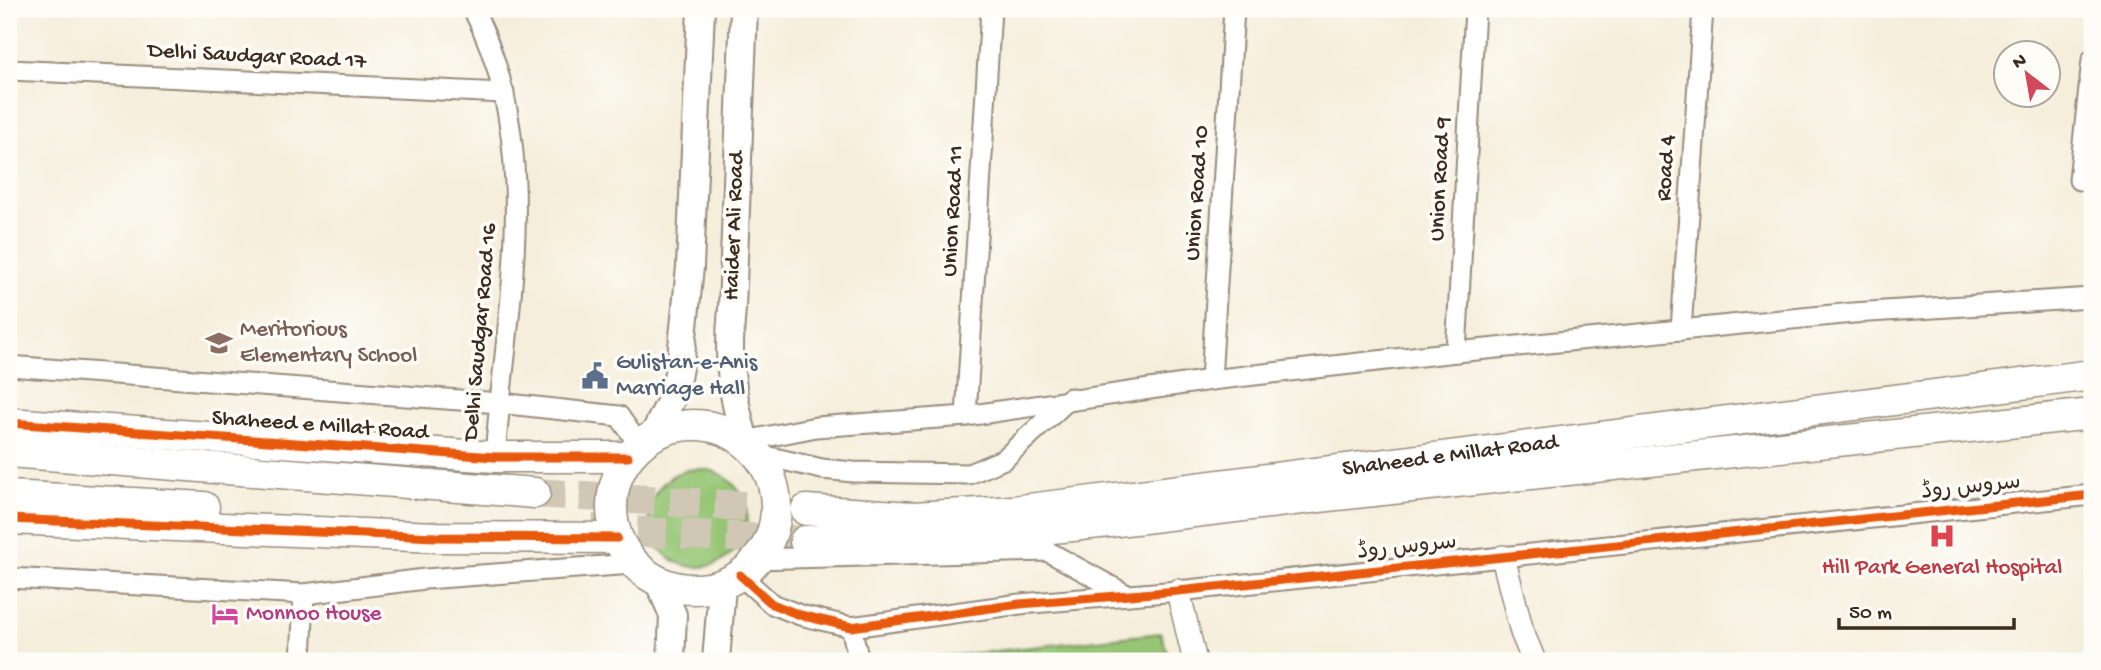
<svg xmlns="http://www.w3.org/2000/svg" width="2101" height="670" font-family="'Gochi Hand','Playpen Sans Arabic',sans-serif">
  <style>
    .green { fill: #96c675; stroke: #68784a; stroke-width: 2 }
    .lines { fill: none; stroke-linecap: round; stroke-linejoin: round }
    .primary-tunnel { stroke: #d0c7b5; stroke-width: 30; stroke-dasharray: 30 15; stroke-linecap: butt }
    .minor-casing { stroke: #988c7c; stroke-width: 23 }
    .tertiary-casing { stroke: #988c7c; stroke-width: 26 }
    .secondary-casing { stroke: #988c7c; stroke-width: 30 }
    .primary-casing { stroke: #988c7c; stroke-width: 33 }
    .minor { stroke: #fff; stroke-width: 19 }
    .tertiary { stroke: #fff; stroke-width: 23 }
    .secondary { stroke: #fff; stroke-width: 26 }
    .primary { stroke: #fff; stroke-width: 30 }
    .cycleway-casing { stroke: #fdfcf7; stroke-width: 13 }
    .cycleway { stroke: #e8590c; stroke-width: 9 }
    .labels { text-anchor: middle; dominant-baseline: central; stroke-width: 7; stroke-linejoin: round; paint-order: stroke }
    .street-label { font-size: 23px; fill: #3b2a1e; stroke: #fdfcf7 }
    .education-label { font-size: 23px; fill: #785e54; stroke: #fdfcf7; text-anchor: start }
    .service-label { font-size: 23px; fill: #4e5e75; stroke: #fdfcf7; text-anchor: start }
    .health-label { font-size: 23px; fill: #be3a42; stroke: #fdfcf7 }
    .hotel-label { font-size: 23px; fill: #b23c85; stroke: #fdfcf7; text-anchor: start }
  </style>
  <rect width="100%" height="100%" fill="#fdfcf7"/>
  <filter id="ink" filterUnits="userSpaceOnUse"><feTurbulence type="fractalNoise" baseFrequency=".0143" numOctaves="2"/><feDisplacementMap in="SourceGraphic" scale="14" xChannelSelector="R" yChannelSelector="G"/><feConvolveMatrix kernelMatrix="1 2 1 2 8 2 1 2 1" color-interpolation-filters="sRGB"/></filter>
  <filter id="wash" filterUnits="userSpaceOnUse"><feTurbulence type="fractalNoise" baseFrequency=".00686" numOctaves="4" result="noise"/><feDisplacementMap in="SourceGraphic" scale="28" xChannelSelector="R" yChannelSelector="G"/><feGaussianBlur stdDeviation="1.57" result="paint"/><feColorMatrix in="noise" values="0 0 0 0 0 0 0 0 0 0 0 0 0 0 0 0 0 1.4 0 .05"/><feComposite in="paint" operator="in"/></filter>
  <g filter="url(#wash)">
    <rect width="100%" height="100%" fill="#f5eedb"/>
    <!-- green -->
    <g class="green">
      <circle cx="698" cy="518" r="49"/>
      <path d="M1161,633L1170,661H903Z"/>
    </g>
  </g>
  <g filter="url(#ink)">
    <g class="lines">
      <!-- primary-tunnel -->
      <g class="primary-tunnel">
        <path d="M535,493L806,510"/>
        <path d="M592,529L805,541"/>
      </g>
      <!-- minor casing -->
      <g class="minor-casing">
        <g id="minor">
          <path d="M473,9C545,148 506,308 495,457"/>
          <path d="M9,70L504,93"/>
          <path d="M2079,180L2092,60"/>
          <path d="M1681,330L1703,9"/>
          <path d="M1456,352L1475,9"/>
          <path d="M9,366L499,403L619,416L640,446"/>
          <path d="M1211,380L1234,9"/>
          <path d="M966,416L991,9"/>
          <path d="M745,441L816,427L966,416L1211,380L1456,352L1853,313L2092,298"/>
          <path d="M757,454L822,469L853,472L969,474L1004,459L1070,398"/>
          <path d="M756,559L1047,551L1127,595"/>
          <path d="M740,575L772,604L800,615L851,627L1020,604L1178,591L2092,495"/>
          <path d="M9,578L304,594L425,579L633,564"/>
          <path d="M851,627L859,661"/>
          <path d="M301,661L304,594"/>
        </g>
      </g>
      <!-- tertiary casing -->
      <g class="tertiary-casing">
        <g id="tertiary">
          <path d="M1503,557L1522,632L1534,661"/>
          <path d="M1178,591L1195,661"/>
        </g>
      </g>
      <!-- secondary casing -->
      <g class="secondary-casing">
        <g id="secondary">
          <path d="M744,9L732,308C727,359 731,392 745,441"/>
          <path d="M653,436L674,394L681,357L690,267L701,9"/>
          <path d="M659,583L673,615L671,661"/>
          <path d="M716,661L722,586"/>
        </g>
      </g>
      <!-- primary casing -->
      <g class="primary-casing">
        <g id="primary">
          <path d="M9,423L495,457H628"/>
          <circle cx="694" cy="507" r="82"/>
          <path d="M9,452L535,493"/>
          <path d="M9,496L204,507"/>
          <path id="s1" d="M806,510L913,517L1013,511L2092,375"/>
          <path d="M9,519L436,537L617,538"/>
          <path d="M805,541C989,543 1172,513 1355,493C1601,466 1846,440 2092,414"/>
        </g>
      </g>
      <!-- minor -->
      <use href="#minor" class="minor"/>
      <!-- tertiary -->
      <use href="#tertiary" class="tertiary"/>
      <!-- secondary -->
      <use href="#secondary" class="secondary"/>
      <!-- primary -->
      <use href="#primary" class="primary"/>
      <!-- cycleway casing -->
      <g class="cycleway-casing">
        <g id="cycleway">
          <path d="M9,423L495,457H628"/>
          <path d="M9,519L436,537L617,538"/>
          <path d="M740,575L772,604L800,615L851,627L1020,604L1178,591L2092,495"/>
        </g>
      </g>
      <!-- cycleway -->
      <use href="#cycleway" class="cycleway"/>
    </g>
  </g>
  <!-- icons -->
  <defs>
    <g id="school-bare" transform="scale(2.1)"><path d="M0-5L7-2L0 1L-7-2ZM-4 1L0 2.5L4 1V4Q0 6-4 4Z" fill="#8d6e63" stroke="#fdfcf7" stroke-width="2.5" paint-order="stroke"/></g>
    <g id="civic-bare" transform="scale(2.1)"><path d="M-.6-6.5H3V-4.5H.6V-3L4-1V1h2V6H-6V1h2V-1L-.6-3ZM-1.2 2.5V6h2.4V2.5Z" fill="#5c6f8a" stroke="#fdfcf7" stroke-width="2.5" paint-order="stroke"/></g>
    <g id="hospital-bare" transform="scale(2.1)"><path d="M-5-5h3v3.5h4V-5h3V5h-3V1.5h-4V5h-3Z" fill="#e0444e" stroke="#fdfcf7" stroke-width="2.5" paint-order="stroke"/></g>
    <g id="hotel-bare" transform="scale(2.1)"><path d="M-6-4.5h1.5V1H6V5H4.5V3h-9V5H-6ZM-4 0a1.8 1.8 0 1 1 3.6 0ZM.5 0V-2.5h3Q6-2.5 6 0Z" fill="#d1479c" stroke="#fdfcf7" stroke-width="2.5" paint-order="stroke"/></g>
  </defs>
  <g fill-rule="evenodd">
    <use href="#school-bare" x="219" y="343"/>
    <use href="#civic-bare" x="595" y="376"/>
    <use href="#hospital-bare" x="1942" y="536"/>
    <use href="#hotel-bare" x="225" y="614"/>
  </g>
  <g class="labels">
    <!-- street labels -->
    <g class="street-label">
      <text transform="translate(257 57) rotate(3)">Delhi Saudgar Road 17</text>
      <text transform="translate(1667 168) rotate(-86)">Road 4</text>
      <text transform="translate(1441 179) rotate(-87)">Union Road 9</text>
      <text transform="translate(1198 193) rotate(-86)">Union Road 10</text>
      <text transform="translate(954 211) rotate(-87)">Union Road 11</text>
      <text transform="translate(735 226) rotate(-88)">Haider Ali Road</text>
      <text transform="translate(481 332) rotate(-85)">Delhi Saudgar Road 16</text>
      <text transform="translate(320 426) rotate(4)">Shaheed e Millat Road</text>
      <text stroke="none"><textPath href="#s1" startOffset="648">Shaheed e Millat Road</textPath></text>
      <text transform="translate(1971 488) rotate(-6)">سروس روڈ</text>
      <text transform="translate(1407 548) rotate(-6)">سروس روڈ</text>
    </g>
    <!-- education labels -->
    <g class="education-label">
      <text x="240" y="330">Meritorious<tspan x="240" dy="26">Elementary School</tspan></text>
    </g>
    <!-- service labels -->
    <g class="service-label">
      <text x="616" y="363">Gulistan-e-Anis<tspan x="616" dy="26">Marriage Hall</tspan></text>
    </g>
    <!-- health labels -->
    <g class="health-label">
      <text x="1942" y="568">Hill Park General Hospital</text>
    </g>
    <!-- hotel labels -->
    <g class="hotel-label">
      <text x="246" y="614">Monnoo House</text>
    </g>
  </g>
  <!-- margin -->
  <rect width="2101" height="670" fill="none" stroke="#fdfcf7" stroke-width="35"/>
  <!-- north arrow -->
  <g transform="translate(2027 74) rotate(329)"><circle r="33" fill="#fdfcf7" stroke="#afa8a0" stroke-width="2"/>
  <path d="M0-5L12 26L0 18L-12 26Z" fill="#d1495b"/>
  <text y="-10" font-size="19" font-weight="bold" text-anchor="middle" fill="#3b2a1e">N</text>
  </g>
  <!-- scale -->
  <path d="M1839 618v10h175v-10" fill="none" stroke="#3b2a1e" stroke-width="3.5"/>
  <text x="1849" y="618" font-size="21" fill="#3b2a1e" stroke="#fdfcf7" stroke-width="5" paint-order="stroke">50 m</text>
</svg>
